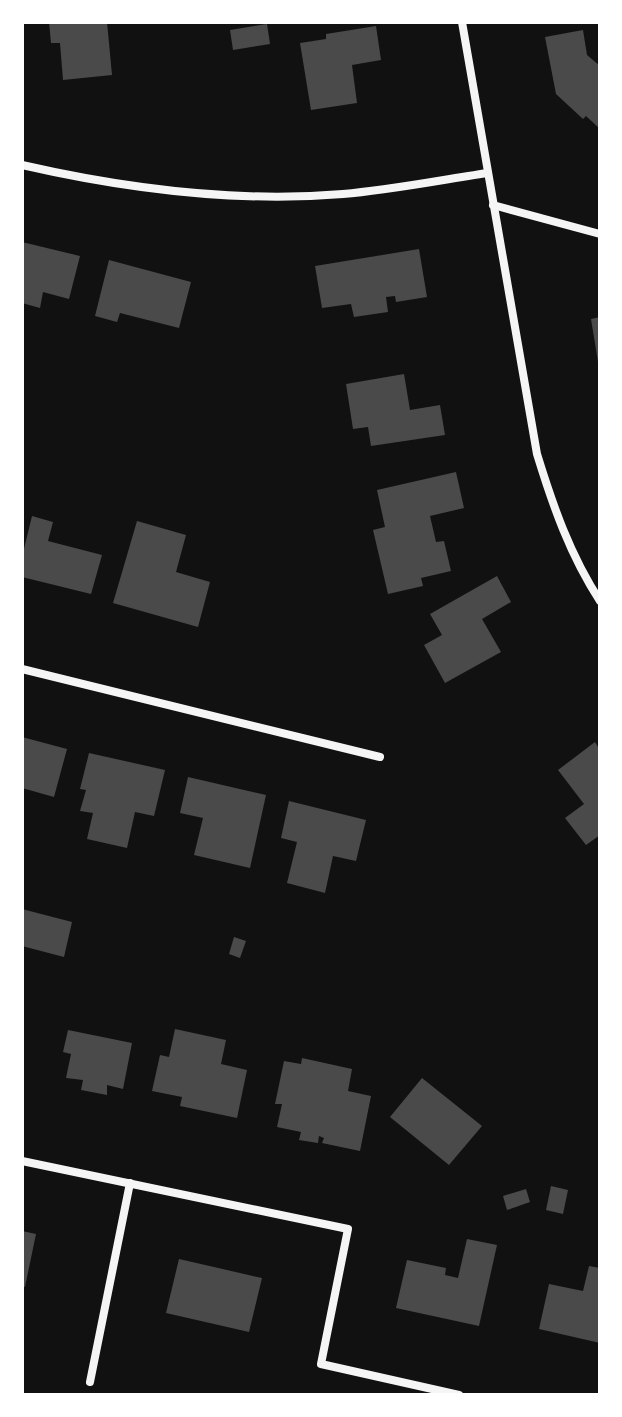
<svg xmlns="http://www.w3.org/2000/svg" width="622" height="1417" font-family="'Alegreya Sans',sans-serif">
  <style>
    .building { fill: #4a4a4a }
    .lines { fill: none; stroke-linecap: round; stroke-linejoin: round }
    .minor { stroke: #f5f5f5; stroke-width: 8 }
  </style>
  <rect width="100%" height="100%" fill="#111"/>
  <!-- building -->
  <g class="building">
    <path d="M49,22H107L112,75L63,80L60,43H51Z"/>
    <path d="M267,24L270,44L233,50L230,30Z"/>
    <path d="M376,26L381,60L352,65L357,103L311,110L300,43L326,39V34Z"/>
    <path d="M583,30L587,55L600,66V129L586,116L583,119L556,94L545,37Z"/>
    <path d="M22,242L80,256L69,299L43,292L40,308L22,303Z"/>
    <path d="M419,249L427,297L396,302L395,296L386,297L388,312L354,317L351,304L322,308L315,266Z"/>
    <path d="M109,260L191,282L179,328L120,313L117,322L95,316Z"/>
    <path d="M600,317V362H598L591,319Z"/>
    <path d="M404,374L410,410L440,405L445,435L371,446L368,427L353,429L346,384Z"/>
    <path d="M456,472L464,508L430,516L436,542L444,541L451,571L421,578L423,586L388,594L373,530L385,527L377,490Z"/>
    <path d="M32,516L53,522L48,541L102,555L91,594L22,577V557Z"/>
    <path d="M137,521L186,535L176,572L210,582L198,627L113,603Z"/>
    <path d="M497,576L511,602L482,619L501,652L445,683L424,645L442,635L430,614Z"/>
    <path d="M22,737L67,749L54,797L22,788Z"/>
    <path d="M595,742L600,750V835L586,845L565,818L584,804L558,770Z"/>
    <path d="M89,753L165,770L154,816L135,812L127,848L87,839L93,813L80,811L86,790L80,789Z"/>
    <path d="M188,777L266,795L250,868L194,855L203,818L180,813Z"/>
    <path d="M289,801L366,820L356,861L333,856L325,893L287,883L297,842L281,838Z"/>
    <path d="M22,909L72,922L64,957L22,946Z"/>
    <path d="M234,937L246,941L240,958L229,954Z"/>
    <path d="M175,1029L226,1040L221,1064L247,1070L237,1118L180,1106L182,1097L152,1091L160,1055L169,1057Z"/>
    <path d="M68,1030L132,1043L123,1089L107,1085V1095L81,1090L83,1080L66,1078L71,1054L63,1052Z"/>
    <path d="M302,1058L352,1069L348,1091L371,1096L360,1151L322,1143L324,1138L319,1136L318,1143L299,1140L301,1132L277,1127L282,1104H275L284,1061L301,1064Z"/>
    <path d="M422,1078L482,1126L449,1165L390,1117Z"/>
    <path d="M551,1186L568,1190L563,1214L546,1210Z"/>
    <path d="M526,1189L530,1202L507,1210L503,1196Z"/>
    <path d="M22,1231L36,1234L25,1287L22,1286Z"/>
    <path d="M467,1239L497,1245L479,1326L396,1308L407,1260L446,1268L445,1275L458,1278Z"/>
    <path d="M179,1259L262,1278L249,1332L166,1313Z"/>
    <path d="M589,1266L600,1268V1343L539,1329L549,1284L583,1291Z"/>
  </g>
  <g class="lines">
    <!-- minor -->
    <g class="minor">
      <path d="M462,22L537,454C553,506 570,555 600,601"/>
      <path d="M22,165C127,189 235,203 343,194C391,190 440,180 488,173"/>
      <path d="M493,205L600,234"/>
      <path d="M22,669L380,757"/>
      <path d="M22,1161L348,1229L321,1364L459,1395"/>
      <path d="M90,1382L130,1183"/>
    </g>
  </g>
  <!-- border -->
  <rect width="622" height="1417" fill="none" stroke="#ffffff" stroke-width="48"/>
</svg>
